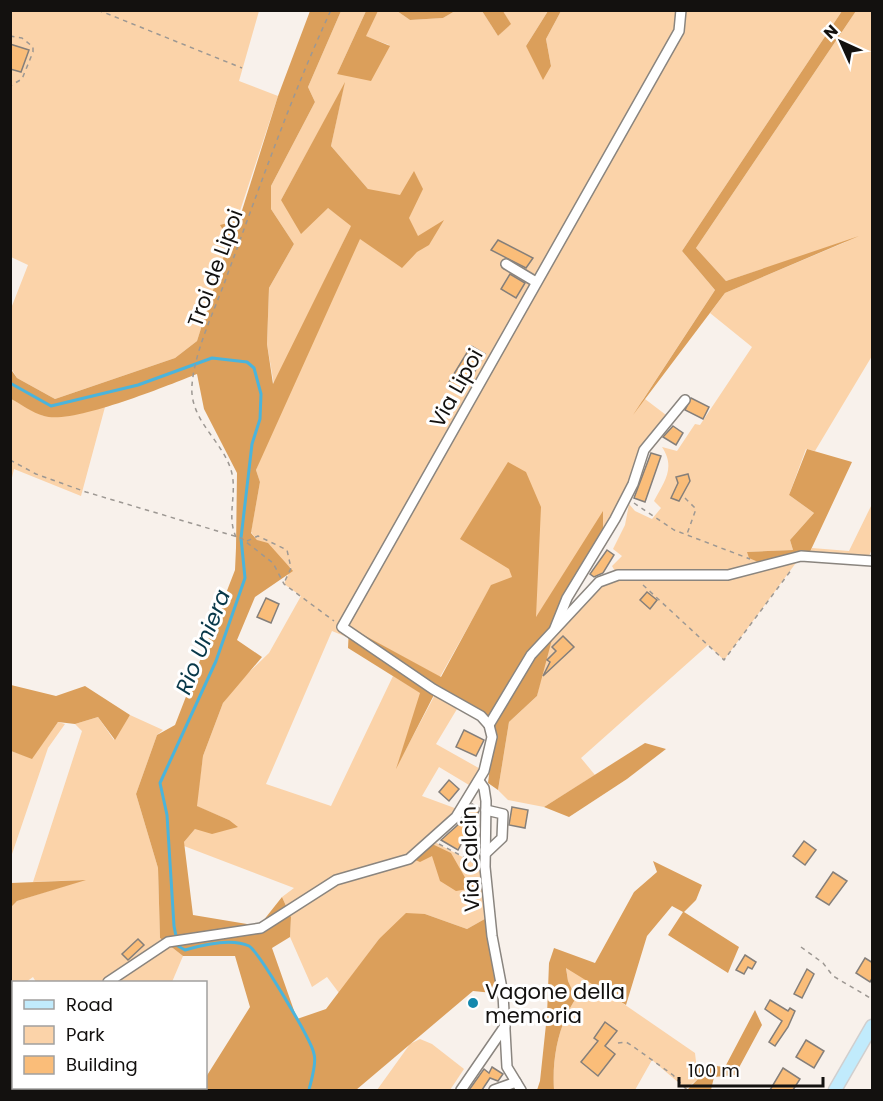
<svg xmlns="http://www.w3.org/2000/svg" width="883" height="1101" font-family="Poppins,sans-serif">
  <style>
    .green { fill: #fbd3a9; fill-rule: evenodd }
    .forest { fill: #db9f5b }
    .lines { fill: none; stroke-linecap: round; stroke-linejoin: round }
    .stream { stroke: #4bb4db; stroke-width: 3 }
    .building { fill: #fabd79; stroke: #857f7a; stroke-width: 1.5 }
    .minor-casing { stroke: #8a857f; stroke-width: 12 }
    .major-casing { stroke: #d0cfcf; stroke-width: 15 }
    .path { stroke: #9d9893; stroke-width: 1.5; stroke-dasharray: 4.5 4.5; stroke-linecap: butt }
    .minor { stroke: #fff; stroke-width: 9 }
    .major { stroke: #c1ebfc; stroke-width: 12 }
    .poi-dot { fill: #1488ad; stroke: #fff; stroke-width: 2 }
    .labels { text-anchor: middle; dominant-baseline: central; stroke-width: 6; stroke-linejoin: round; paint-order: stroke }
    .street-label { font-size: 21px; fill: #13110f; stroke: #fff }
    .poi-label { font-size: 21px; fill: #13110f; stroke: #fff; text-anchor: start }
    .water-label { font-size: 22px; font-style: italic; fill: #083849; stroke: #fff }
  </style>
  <rect width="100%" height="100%" fill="#f8f1eb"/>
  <!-- green -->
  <g class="green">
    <path d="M11,11H259L239,81L278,96L197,341L175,358L55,399L17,378L11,368L10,311L28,265L11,257Z"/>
    <path d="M341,11H366L337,74L389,45L365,36L378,11H397L410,20L443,18L455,11H482L498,36L510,24L503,11H548L526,46L551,66L546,39L561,11H842L682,251L715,290L642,401L645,399L670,418L644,450L603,539V513L536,618L491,586L440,677L363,635L349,638L332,631L266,784L331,806L393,676L421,693L398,764L437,691L460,704L436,744L484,771L474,788L439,767L422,796L460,810L431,840L481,867L490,916L467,929L425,914L379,939L339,993L327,977L312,987L290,937L291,917L282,897L294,888L184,846V842L195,829L229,820L196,806L203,756L223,703L239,682L269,653L301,596L284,584L291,568L262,547L251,532L260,482L256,470L351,226L274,385L267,344L269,288L294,244L271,209V186L315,102L308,87ZM344,85L331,146L368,189L352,225L328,208L281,200Z"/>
    <path d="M856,11H872V356L815,451L806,449L789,495L814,513L790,540L793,550L747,552L801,556L724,660L708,645L581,758L595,775L544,807L508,800L498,790L509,722L537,696L551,631L599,582L617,575L612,566L622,556L613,549L625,525L629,504L635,511L652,519L661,508L654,501C664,482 676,468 662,447L677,451L695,424L700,425L752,347L710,313L725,293L848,241L726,281L696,248Z"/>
    <path d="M11,399L44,416L105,407L81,496L14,469L11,482Z"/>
    <path d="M872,504V549L867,561L808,556L812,548L849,551Z"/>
    <path d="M130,715L163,730L157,735L136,794L158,868L160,938L183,956L172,982H36L33,977L26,982H14L13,993L11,995L10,907L17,901L83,880L33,882L82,731L75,724L98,717L114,740Z"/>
    <path d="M58,722L65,724L48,748L11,857V751L32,758Z"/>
    <path d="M566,967L586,978L695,1053L698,1079L686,1089L652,1060L635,1090H554C552,1058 558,1026 576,998L568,981Z"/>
    <path d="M420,1039L432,1044L464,1069L450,1090H377L410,1044Z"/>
  </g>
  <!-- forest -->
  <g class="forest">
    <path d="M310,11H341L308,87L315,102L271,186V209L294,244L269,288L267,344L273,384L351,226L328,208L301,234L281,200L345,82L331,146L368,189L400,195L414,171L423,189L409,218L418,236L444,220L429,245L417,252L402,268L360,239L256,470L260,482L251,533L257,540L268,543L293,571L255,597L237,640L262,657L223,703L203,756L197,806L229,820L238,827L212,834L195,829L184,842L193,915L259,926L282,897L291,917L290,937L272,948L297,1019L326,1009L379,939L406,913L425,914L467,929L490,916L503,994L473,991L356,1090H161L163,1088L197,1090L206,1088V1077L250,1007L235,956H183L160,938L158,868L136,794L157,735L175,725L235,570L236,548L237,473L204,409L197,374C166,386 72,425 44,416C32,413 21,404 11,399L10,368L17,378L55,399L175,358L197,341L229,240L220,225L239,220L278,96Z"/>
    <path d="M366,11H378L366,36L390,46L371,81L337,74Z"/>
    <path d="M397,11H455L443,18L410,20Z"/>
    <path d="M482,11H503L511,24L498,36Z"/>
    <path d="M548,11H561L546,39L551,66L543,80L526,46Z"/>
    <path d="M842,11H856L696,248L726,281L859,236L725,293L633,415L715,290L682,251Z"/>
    <path d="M807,449L852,462L808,556L765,565L749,558L747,552L793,550L790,540L814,513L789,495Z"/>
    <path d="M508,462L526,472L541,507L536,617L603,511V539L555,628L537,696L509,722L498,790L488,783L495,727L438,687L396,769L420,693L348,648L349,627L441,677L491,585L512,577L509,569L460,539Z"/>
    <path d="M11,685L56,696L85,686L130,715L115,740L98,717L75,724L58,722L32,759L11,751Z"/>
    <path d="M645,743L666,749L627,779L569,817L544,807Z"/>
    <path d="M428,842L451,853L467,881H472L474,888L456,891L440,881L432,856L420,862L413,859Z"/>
    <path d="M653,861L702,885L696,900L684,912L739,947L728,973L668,935L683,912L672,906L647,936L626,1005L566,968L568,981L576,998C558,1026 552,1058 554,1090H537L540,1081L547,1015L549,963L554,948L595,963L634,892L657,872Z"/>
    <path d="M86,880L17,901L11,907V883Z"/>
    <path d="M755,1010L762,1025L735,1075L714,1077L711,1090H687L698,1079V1064L725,1067Z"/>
  </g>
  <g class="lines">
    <!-- stream -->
    <path class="stream" d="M10,383L51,406L138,385L212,358L247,362L254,368L261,394L260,419L252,444L241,538L245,578L216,661L160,783L167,815L174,926L178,946L185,950C202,945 232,938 249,946C259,952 312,1041 314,1054C317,1063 311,1081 309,1090"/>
  </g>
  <!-- building -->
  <g class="building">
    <path d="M10,44L29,50L21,72L10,69Z"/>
    <path d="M498,240L533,258L526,268L491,250Z"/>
    <path d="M510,274L525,283L516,298L501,289Z"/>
    <path d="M471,346L485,354L463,391L449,382Z"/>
    <path d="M691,398L709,407L703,419L685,410Z"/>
    <path d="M673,426L683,433L676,445L663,437Z"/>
    <path d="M651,453L661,456L645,502L634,498Z"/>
    <path d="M688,474L690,481L679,501L671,498L678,483L676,477Z"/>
    <path d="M607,550L614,555L603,573L594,577L590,574Z"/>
    <path d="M647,592L657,600L650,609L640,600Z"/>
    <path d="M266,598L279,604L271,623L257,617Z"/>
    <path d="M563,636L574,647L543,676L550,662L547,660L556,651L552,647Z"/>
    <path d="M464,730L484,740L476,756L456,747Z"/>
    <path d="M449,780L459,789L449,801L439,792Z"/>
    <path d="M472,804L479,808V811L458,850L441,840L461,822Z"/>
    <path d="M512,807L528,810L525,828L509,825Z"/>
    <path d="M804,841L816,850L805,865L793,856Z"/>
    <path d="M833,872L847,881L829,905L816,897Z"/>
    <path d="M138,939L144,945L128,960L122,954Z"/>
    <path d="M745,955L756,962L752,969L748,967L744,974L736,970Z"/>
    <path d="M865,958L873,963V977L870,982L856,973Z"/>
    <path d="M807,969L814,974L802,998L794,994Z"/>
    <path d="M770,1000L788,1011L790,1008L795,1011L788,1027L775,1046L769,1042L782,1021L765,1009Z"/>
    <path d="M605,1022L617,1031L605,1046L615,1054L598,1076L581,1062L598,1041L594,1038Z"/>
    <path d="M806,1040L824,1051L814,1068L796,1057Z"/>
    <path d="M492,1067L503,1074L498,1081L490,1078L482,1090H469L484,1069L489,1073Z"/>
    <path d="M783,1068L800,1079L793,1090H770Z"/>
  </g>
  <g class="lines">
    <!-- minor casing -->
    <g class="minor-casing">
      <g id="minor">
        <path d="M506,264L536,282"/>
        <path d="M555,628L567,598L615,519L633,484L644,450L685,400"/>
        <path d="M489,725L531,655L599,582L618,575H728L801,556L872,561"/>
        <path d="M479,781L484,788L486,801L485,867L492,936L503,994L507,1067L521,1090"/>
        <path d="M485,854L502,838L503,814L486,810"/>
        <path d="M108,982L168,942L261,928L336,880L409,859L456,817L484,771L492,737L489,725L481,716L433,689L342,627L679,31L681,10"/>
        <path d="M10,1045L14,1044"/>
        <path d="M461,1090L505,1026"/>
        <path d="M494,1090L516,1082"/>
      </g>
    </g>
    <!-- major casing -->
    <g class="major-casing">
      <path id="major" d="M835,1090L872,1026"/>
    </g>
    <!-- path -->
    <g class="path">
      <path d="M98,10L242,68"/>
      <path d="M10,36L22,38L33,47V52L22,79L10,86"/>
      <path d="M10,460L36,474L86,492L241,538L273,563L284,584L334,621"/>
      <path d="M685,498L696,509L687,534"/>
      <path d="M634,503L674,530L750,559"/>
      <path d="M236,537C226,515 238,493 231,470C222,440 189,420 192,385C195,348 216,308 228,273C260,186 292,94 331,10"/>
      <path d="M247,541L258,536L287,550L291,568L284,583"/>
      <path d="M643,585L724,660L792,569"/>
      <path d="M439,844L475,863"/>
      <path d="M801,947L823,963L833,976L872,999"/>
      <path d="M618,1043L626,1042L631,1045L673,1075L687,1090"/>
    </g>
    <!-- minor -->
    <use href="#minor" class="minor"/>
    <!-- major -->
    <use href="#major" class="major"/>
  </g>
  <!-- markers -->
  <circle class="poi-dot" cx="473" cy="1003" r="6"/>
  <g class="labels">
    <!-- street labels -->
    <g class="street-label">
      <text transform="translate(215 268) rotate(-70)">Troi de Lipoi</text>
      <text transform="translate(456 388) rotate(-61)">Via Lipoi</text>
      <text transform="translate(470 859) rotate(-92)">Via Calcin</text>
    </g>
    <!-- poi labels -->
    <g class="poi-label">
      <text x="485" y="991">Vagone della<tspan x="485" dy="24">memoria</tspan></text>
    </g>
    <!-- water labels -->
    <g class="water-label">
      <text transform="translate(203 642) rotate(-68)">Rio Uniera</text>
    </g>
  </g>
  <!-- border -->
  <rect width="883" height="1101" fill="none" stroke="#13110f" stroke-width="24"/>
  <!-- legend -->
  <rect x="12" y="981" width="195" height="108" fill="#ffffff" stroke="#a1a09f" stroke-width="1.5"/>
  <rect x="24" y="1000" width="30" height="9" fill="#c1ebfc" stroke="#a1a09f" stroke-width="1.5"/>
  <text x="66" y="1011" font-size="18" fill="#13110f">Road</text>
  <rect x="24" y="1026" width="30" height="18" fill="#fbd3a9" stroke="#a1a09f" stroke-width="1.5"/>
  <text x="66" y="1041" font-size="18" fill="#13110f">Park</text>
  <rect x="24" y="1056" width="30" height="18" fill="#fabd79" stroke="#a1a09f" stroke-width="1.5"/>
  <text x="66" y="1071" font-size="18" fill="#13110f">Building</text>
  <!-- north arrow -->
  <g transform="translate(841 42) rotate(315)" stroke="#ffffff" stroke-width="4.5" paint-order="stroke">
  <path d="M0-4.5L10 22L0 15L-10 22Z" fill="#13110f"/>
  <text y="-9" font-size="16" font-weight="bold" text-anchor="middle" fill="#13110f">N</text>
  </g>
  <!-- scale -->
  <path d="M679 1077v9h144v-9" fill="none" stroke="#13110f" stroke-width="3"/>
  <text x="688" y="1077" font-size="18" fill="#13110f" stroke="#ffffff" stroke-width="4.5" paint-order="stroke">100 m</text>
</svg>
